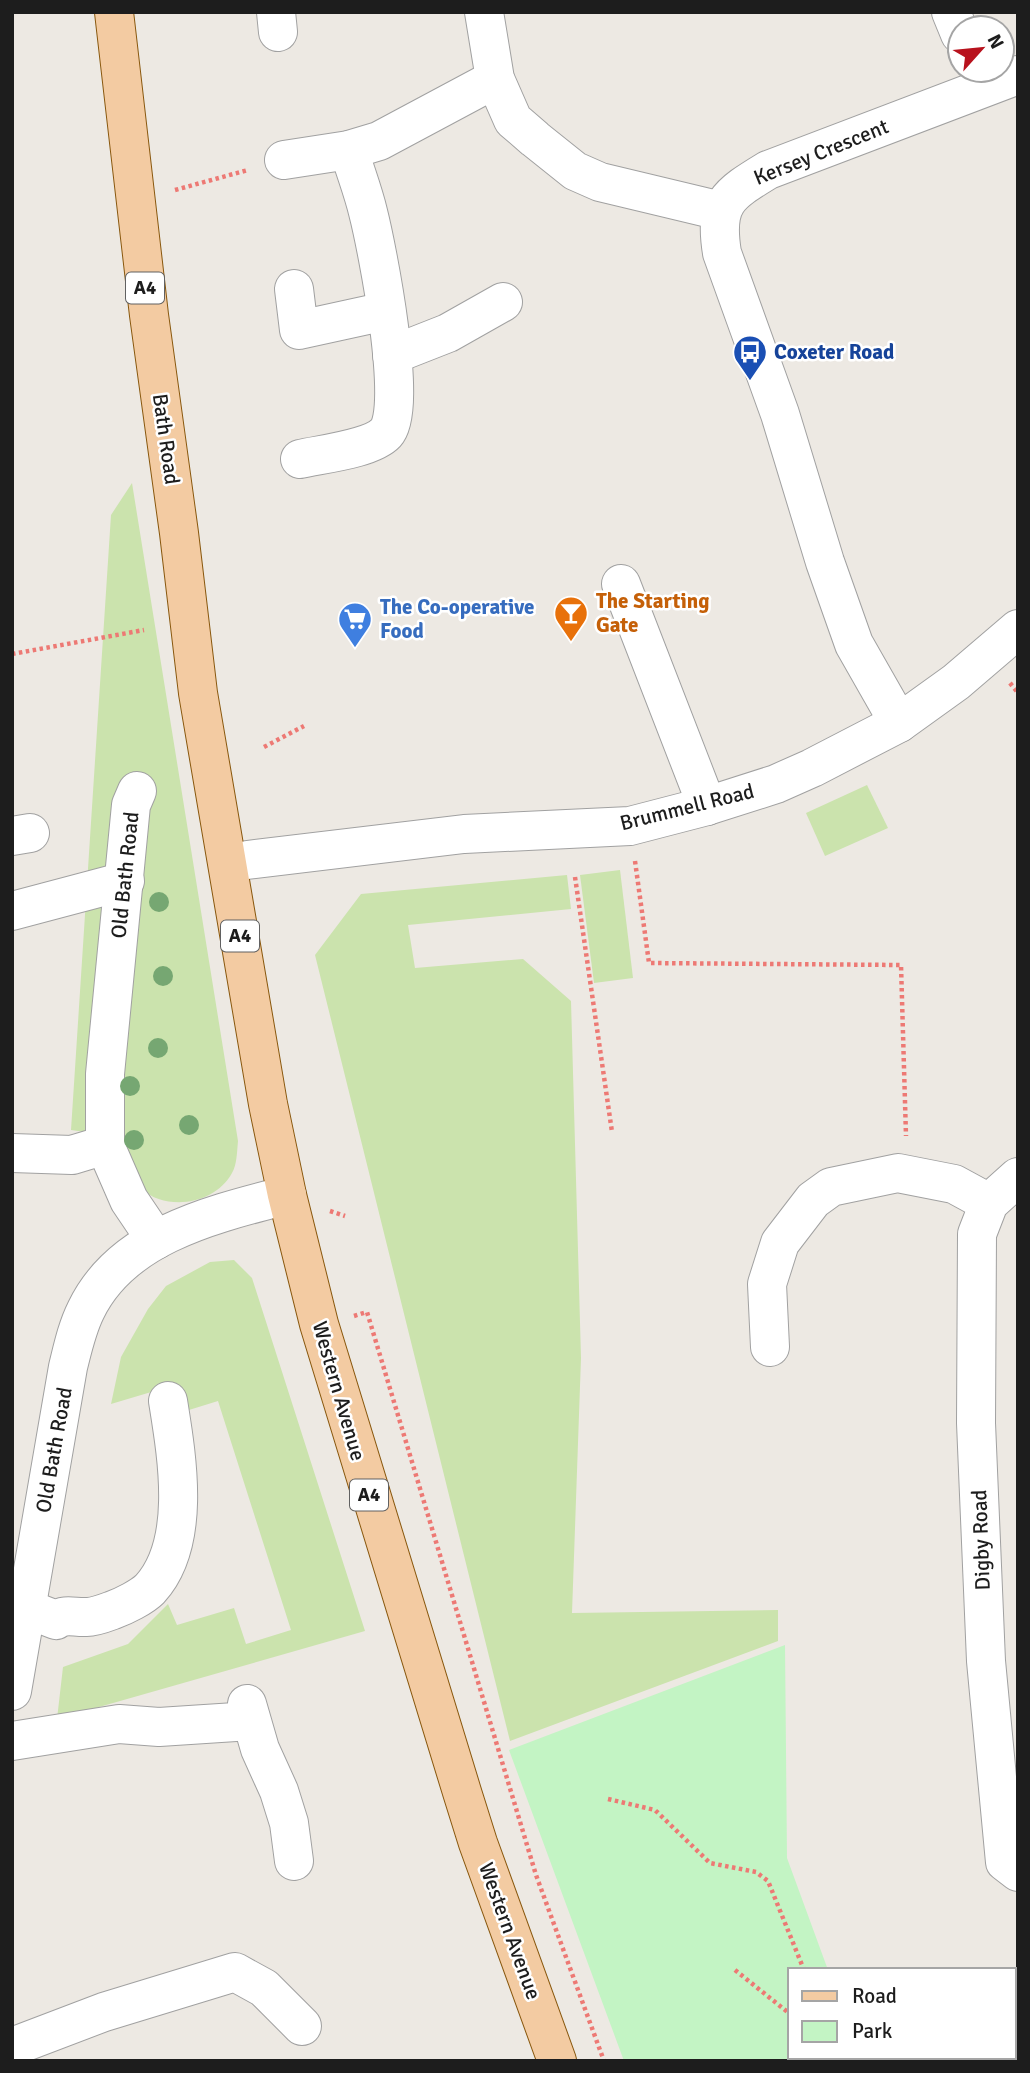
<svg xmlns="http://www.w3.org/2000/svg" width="1030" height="2073" font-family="Signika,sans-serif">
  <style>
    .grass { fill: #cbe3ad }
    .park { fill: #c3f4c4 }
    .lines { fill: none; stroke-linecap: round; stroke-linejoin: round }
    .minor-casing { stroke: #a1a1a1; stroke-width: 40 }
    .major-casing { stroke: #88570d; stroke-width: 40 }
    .path { stroke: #ed7974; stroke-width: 4.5; stroke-dasharray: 3.5 3.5; stroke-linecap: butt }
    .minor { stroke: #fff; stroke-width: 38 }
    .major { stroke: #f3cba2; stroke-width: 38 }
    .tree { fill: #76a772 }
    .labels { text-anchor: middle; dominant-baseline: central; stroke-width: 5; stroke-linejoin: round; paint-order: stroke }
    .shield { fill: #fff; stroke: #616161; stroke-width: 2 }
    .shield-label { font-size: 19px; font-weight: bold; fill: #1d1d1d }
    .street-label { font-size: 21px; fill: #1d1d1d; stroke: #fff }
    .transit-label { font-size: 21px; font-weight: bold; fill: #164399; stroke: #fff; text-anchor: start }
    .food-label { font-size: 21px; font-weight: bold; fill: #c56008; stroke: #fff; text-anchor: start }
    .shop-label { font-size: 21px; font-weight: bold; fill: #366cbe; stroke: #fff; text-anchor: start }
  </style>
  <rect width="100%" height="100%" fill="#ede9e3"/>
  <!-- grass -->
  <g class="grass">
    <path d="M132,483L238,1141C237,1151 237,1165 232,1173C215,1204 168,1212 141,1189C133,1183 118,1147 113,1136L71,1130L111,515Z"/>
    <path d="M867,785L888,828L825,856L806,813Z"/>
    <path d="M620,870L633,978L594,983L580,875Z"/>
    <path d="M567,875L571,909L408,925L415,968L523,959L571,1001L581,1358L572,1613L778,1610V1641L510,1741L315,955L361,894Z"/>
    <path d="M234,1260L252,1278L365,1631L57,1719L63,1667L128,1644L168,1604L177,1625L234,1608L246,1644L291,1630L218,1401L176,1414L168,1387L111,1404L121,1357L148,1309L166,1286L210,1262Z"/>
  </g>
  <!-- park -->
  <path class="park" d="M785,1645L787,1858L828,1970H790V2057H894L898,2061H624L509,1750Z"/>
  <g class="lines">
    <!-- minor casing -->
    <g class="minor-casing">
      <g id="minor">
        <path d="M276,12L278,32"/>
        <path d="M484,12L495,79L513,120L535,139L575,171L600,182L721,211"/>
        <path d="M951,12L960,34"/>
        <path d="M284,160L349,150L379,141L495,79"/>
        <path d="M294,289L299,330L386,311"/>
        <path d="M392,355L448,333L503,302"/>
        <path d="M300,459C322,454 371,449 386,433C409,409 377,247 368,212C363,191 355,171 349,150"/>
        <path d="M621,584L707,806"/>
        <path d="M899,723L854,644L825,562L780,414L722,253C714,203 727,195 768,170L1018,75"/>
        <path d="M137,791L131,805L105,1074V1145L129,1200L156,1240"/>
        <path d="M12,836L30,833"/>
        <path d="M228,865L247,860L464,834L630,826L707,806L776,784L812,768L899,723L956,682L1018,629"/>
        <path d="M12,911L125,881"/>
        <path d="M12,1153L72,1155L105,1145"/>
        <path d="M1018,1177L989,1203L977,1234L976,1423L986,1661L1005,1862L1018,1872"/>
        <path d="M770,1347L767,1284L780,1243L813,1200L831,1187L898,1173L954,1184L989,1203"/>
        <path d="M25,1608L56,1620C66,1613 75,1618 87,1617C95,1617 105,1613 113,1610C124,1606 142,1597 150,1589C192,1543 177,1457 168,1401"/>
        <path d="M12,1691L68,1367C73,1347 77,1328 86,1310C122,1235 214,1214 287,1195"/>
        <path d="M247,1704L260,1749L279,1791L289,1823L294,1861"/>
        <path d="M12,1741L119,1724L159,1727L251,1721"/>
        <path d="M12,2047L104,2012L235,1972L264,1988L302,2026"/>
      </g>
    </g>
    <!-- major casing -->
    <g class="major-casing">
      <path id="major" d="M114,12L149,315L179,533L198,693L268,1104L287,1195L319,1324L462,1792L478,1843L557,2061"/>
    </g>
    <!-- path -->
    <g class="path">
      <path d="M175,190L248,170"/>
      <path d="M12,654L144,630"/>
      <path d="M1010,683L1018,693"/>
      <path d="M264,747L304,726"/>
      <path d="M635,861L649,963L901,965L906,1136"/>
      <path d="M575,877L612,1132"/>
      <path d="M330,1211L345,1216"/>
      <path d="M354,1316L367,1312L536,1875L604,2061"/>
      <path d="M608,1799L655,1810L710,1863L756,1872L768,1881L804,1970"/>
      <path d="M735,1970L790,2014"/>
      <path d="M839,2057L841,2061"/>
    </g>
    <!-- minor -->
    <use href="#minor" class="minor"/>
    <!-- major -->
    <use href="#major" class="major"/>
  </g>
  <!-- trees -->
  <g class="tree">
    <circle cx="159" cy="902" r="10"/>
    <circle cx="163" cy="976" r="10"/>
    <circle cx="158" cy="1048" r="10"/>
    <circle cx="130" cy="1086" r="10"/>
    <circle cx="189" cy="1125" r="10"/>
    <circle cx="134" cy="1140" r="10"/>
  </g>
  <!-- icons -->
  <defs>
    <g id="bus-pin" transform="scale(1.75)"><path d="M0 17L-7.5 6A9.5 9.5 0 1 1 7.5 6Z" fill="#1a4fb4" stroke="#fff"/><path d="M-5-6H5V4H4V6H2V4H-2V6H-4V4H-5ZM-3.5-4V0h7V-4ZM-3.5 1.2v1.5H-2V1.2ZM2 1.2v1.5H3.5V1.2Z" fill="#fff"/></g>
    <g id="bar-pin" transform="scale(1.75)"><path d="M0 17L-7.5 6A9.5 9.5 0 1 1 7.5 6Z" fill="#e8710a" stroke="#fff"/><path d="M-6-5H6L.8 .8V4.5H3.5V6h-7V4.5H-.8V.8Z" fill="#fff"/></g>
    <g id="supermarket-pin" transform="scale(1.75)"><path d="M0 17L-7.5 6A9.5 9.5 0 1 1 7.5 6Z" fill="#3f7fe0" stroke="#fff"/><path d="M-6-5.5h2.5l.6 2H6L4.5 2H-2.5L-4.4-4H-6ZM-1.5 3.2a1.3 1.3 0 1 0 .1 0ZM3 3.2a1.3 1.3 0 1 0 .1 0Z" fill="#fff"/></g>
  </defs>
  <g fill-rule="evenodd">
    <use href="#bus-pin" x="750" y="352"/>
    <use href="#bar-pin" x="571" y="613"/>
    <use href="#supermarket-pin" x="355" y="619"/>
  </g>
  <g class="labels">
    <!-- shield labels -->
    <g class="shield">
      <rect x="126" y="272.5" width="38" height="31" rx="5"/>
      <rect x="221" y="920.5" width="38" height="31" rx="5"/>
      <rect x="350" y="1479.5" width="38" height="31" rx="5"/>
    </g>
    <g class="shield-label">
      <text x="145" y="288">A4</text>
      <text x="240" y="936">A4</text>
      <text x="369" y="1495">A4</text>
    </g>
    <!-- street labels -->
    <g class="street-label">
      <text transform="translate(821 152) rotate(-22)">Kersey Crescent</text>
      <text transform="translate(166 439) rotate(82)">Bath Road</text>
      <text transform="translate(687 807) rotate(-14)">Brummell Road</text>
      <text transform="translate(125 875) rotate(-84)">Old Bath Road</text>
      <text transform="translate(339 1391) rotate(74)">Western Avenue</text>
      <text transform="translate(54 1450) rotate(-80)">Old Bath Road</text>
      <text transform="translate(981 1540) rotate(-92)">Digby Road</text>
      <text transform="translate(510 1931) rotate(70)">Western Avenue</text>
    </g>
    <!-- transit labels -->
    <g class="transit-label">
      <text x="774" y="352">Coxeter Road</text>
    </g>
    <!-- food labels -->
    <g class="food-label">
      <text x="596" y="601">The Starting<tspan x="596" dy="24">Gate</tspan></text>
    </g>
    <!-- shop labels -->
    <g class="shop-label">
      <text x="380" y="607">The Co-operative<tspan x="380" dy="24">Food</tspan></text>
    </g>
  </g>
  <!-- border -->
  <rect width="1030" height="2073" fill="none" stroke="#1d1d1d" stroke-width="28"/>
  <!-- legend -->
  <rect x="788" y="1968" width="228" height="91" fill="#ffffff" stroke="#a5a5a5" stroke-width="2"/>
  <rect x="802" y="1991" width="35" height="10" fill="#f3cba2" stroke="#a5a5a5" stroke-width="2"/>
  <text x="852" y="2003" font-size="21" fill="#1d1d1d">Road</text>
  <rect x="802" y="2021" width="35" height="21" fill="#c3f4c4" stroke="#a5a5a5" stroke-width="2"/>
  <text x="852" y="2038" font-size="21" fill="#1d1d1d">Park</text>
  <!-- north arrow -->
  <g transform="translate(981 49) rotate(63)"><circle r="33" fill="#ffffff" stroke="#a5a5a5" stroke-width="2"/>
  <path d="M0-5L12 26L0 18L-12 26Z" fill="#b8121d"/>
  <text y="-10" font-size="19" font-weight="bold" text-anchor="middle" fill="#1d1d1d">N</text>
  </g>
</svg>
